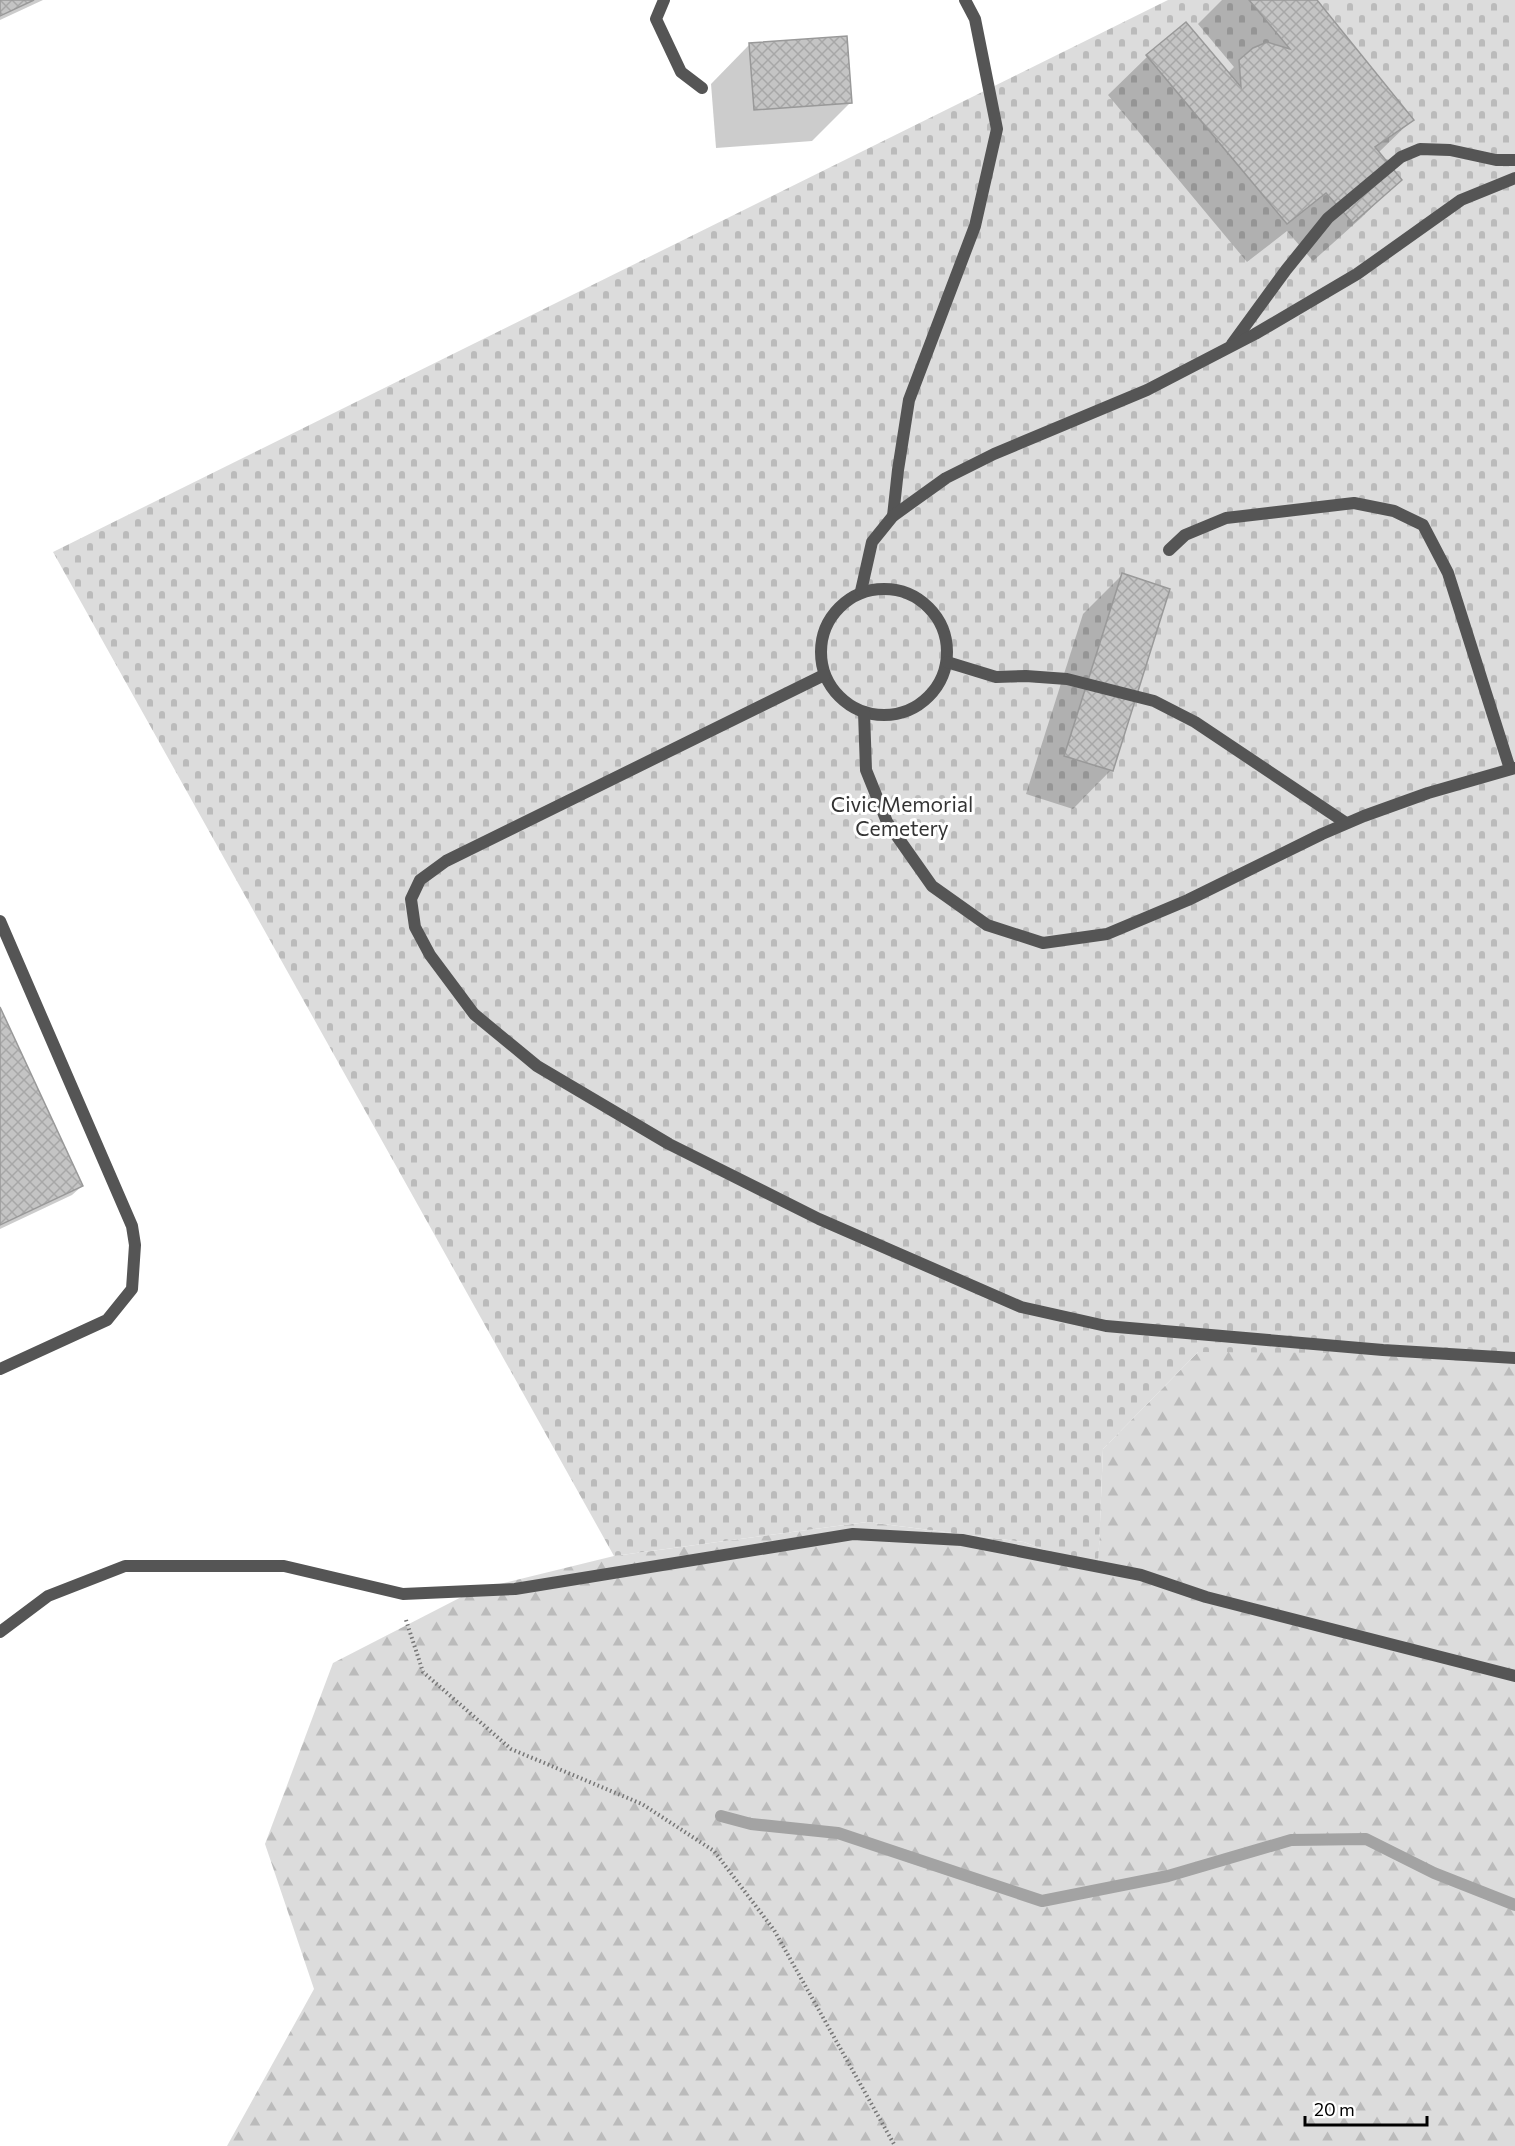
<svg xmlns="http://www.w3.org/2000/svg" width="1515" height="2146" font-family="Commissioner,sans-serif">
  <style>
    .forest { fill: url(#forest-firs) }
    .cemetery { fill: url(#cemetery-stones) }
    .shadow { fill: #0003 }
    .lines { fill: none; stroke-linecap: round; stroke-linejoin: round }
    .stream { stroke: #a3a3a3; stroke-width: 12 }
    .building { fill: url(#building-cross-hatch); stroke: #999; stroke-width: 1.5 }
    .path { stroke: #777; stroke-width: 4; stroke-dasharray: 1.5 3; stroke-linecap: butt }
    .lane { stroke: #555; stroke-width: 12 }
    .labels { text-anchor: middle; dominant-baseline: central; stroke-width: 6; stroke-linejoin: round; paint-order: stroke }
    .park-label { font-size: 21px; fill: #333; stroke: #fff }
  </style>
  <defs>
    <pattern id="forest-firs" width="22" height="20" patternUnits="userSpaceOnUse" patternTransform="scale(1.5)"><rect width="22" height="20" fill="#dcdcdc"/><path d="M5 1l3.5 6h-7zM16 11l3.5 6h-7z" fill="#bbb"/></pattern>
    <pattern id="cemetery-stones" width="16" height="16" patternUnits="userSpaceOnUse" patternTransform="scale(1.5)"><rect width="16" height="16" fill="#dcdcdc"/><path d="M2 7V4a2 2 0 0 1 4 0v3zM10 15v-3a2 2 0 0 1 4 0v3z" fill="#bbb"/></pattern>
    <pattern id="building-cross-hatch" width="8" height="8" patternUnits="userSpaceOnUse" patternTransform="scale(1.5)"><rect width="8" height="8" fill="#c4c4c4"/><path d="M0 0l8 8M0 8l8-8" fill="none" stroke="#a7a7a7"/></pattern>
  </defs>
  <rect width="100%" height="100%" fill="#fff"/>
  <!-- forest -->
  <path class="forest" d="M1214,1339L1515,1360V2146H227L314,1989L265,1844L333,1663L475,1590L614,1556L867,1522L1024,1542L1098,1571L1103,1449L1198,1352Z"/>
  <!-- cemetery -->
  <path class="cemetery" d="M1168,0H1515V1360L1385,1353L1198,1352L1103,1449L1098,1571L1024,1542L867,1522L614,1556L53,552Z"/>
  <!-- shadow -->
  <g class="shadow">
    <path d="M0,0H43L0,20Z"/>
    <path d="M1222,0H1315L1412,120L1378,153L1400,180L1361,218L1313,261L1287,231L1247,262L1108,95L1147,57L1185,24L1227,74L1234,67L1198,24Z"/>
    <path d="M749,45L851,102L812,141L716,148L711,84Z"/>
    <path d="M1122,575L1111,770L1073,809L1026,794L1083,614Z"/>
    <path d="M0,1011L82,1186L72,1195L0,1229Z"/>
  </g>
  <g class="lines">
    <!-- stream -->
    <path class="stream" d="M721,1816L751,1824L838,1833L1042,1901L1168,1876L1291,1840L1366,1839L1434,1873L1515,1905"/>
  </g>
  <!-- building -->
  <g class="building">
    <path d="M0,0H34L0,16Z"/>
    <path d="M1249,0H1317L1414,120L1375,147L1402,180L1353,223L1326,193L1287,224L1146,55L1186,22L1241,87L1239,60L1253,48L1267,42L1290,49Z"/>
    <path d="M847,36L852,103L754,110L749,43Z"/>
    <path d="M1122,573L1170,589L1113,771L1064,756Z"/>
    <path d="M0,1007L83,1186L0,1225Z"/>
  </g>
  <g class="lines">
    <!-- path -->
    <path class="path" d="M406,1620L423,1672L511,1749L642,1804L714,1851L774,1930L895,2146"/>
    <!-- lane -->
    <g class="lane">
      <path d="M664,0L656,19L681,72L702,88"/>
      <path d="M1232,344L1286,270L1328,218L1401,157L1420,149L1450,150L1496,160H1515"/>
      <path d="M893,516L898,470L909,400L975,226L997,129L975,19L965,0"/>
      <path d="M1169,550L1185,535L1226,518L1354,503L1394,511L1423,525L1448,573L1510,769"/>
      <circle cx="884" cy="652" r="63"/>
      <path d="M861,591L872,542L893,516L946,478L994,454L1147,390L1255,334L1357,274L1461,200L1515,178"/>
      <path d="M947,662L996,677L1026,676L1067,679L1154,701L1195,722L1346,823"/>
      <path d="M824,675L446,861L420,880L411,899L415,927L430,955L474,1014L537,1066L669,1144L819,1219L1021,1307L1106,1326L1383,1350L1515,1358"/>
      <path d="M864,712L866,770L887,822L932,886L987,925L1043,943L1107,934L1188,900L1322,834L1364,816L1428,793L1515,768"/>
      <path d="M0,921L132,1226L135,1245L132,1289L107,1320L0,1369"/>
      <path d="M0,1632L48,1596L125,1566H284L403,1594L515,1589L853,1534L962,1540L1141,1575L1206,1597L1515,1676"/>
    </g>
  </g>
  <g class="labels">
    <!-- park labels -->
    <g class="park-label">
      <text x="902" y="803">Civic Memorial<tspan x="902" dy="24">Cemetery</tspan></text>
    </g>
  </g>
  <!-- scale -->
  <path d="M1305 2116v9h122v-9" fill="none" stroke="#000000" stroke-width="3"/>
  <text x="1314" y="2116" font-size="18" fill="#000000" stroke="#ffffff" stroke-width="4.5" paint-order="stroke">20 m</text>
</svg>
